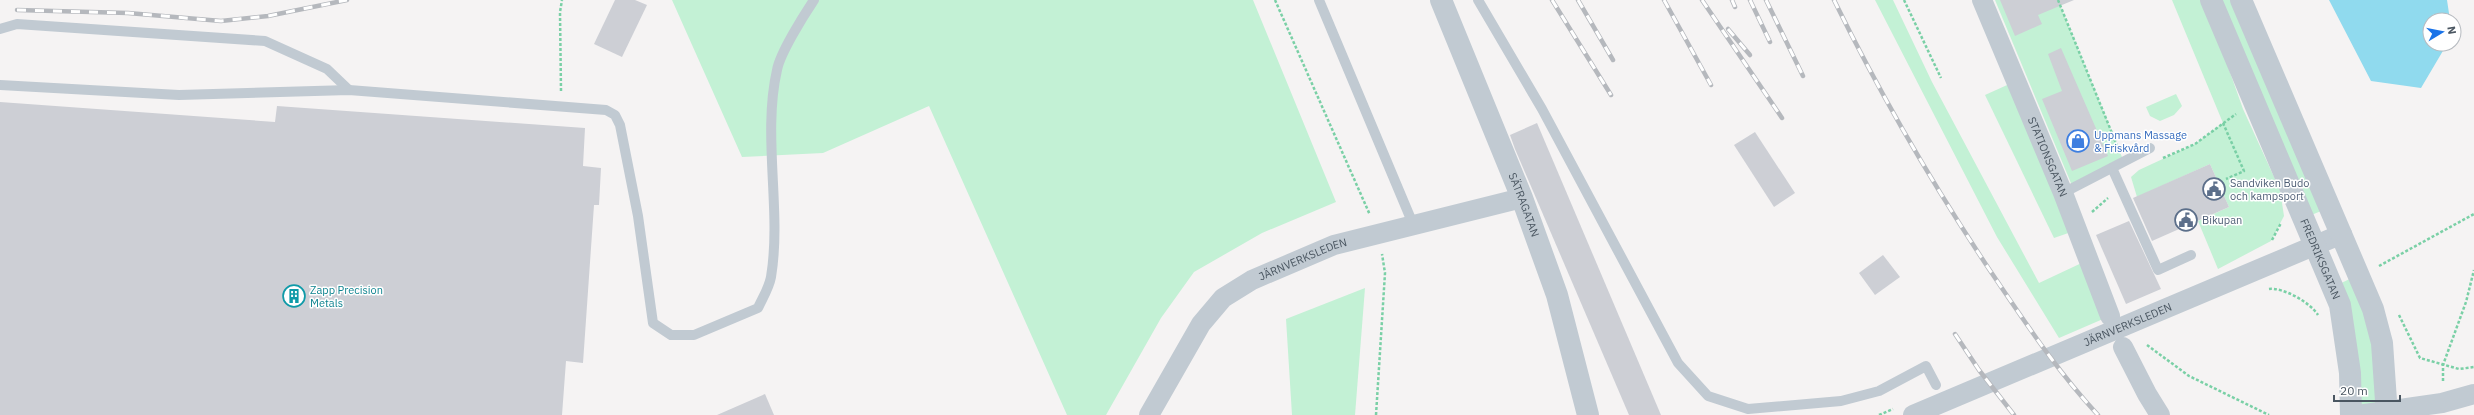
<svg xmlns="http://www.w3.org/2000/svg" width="2474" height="415" font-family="'IBM Plex Sans',sans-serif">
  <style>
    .green { fill: #c3f1d5 }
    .water { fill: #90daee }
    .building { fill: #cdcfd5 }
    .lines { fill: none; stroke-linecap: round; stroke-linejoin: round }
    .path { stroke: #7ad0a6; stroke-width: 2.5; stroke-dasharray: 3 2; stroke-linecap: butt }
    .service { stroke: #c1cad2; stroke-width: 10 }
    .minor { stroke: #c1cad2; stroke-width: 20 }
    .tertiary { stroke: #c1cad2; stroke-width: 22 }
    .rail-casing { stroke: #b5b8bd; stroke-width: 4.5 }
    .rail { stroke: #fff; stroke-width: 3; stroke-dasharray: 9; stroke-linecap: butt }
    .labels { text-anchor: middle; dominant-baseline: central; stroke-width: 3; stroke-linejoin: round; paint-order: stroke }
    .shop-label { font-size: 11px; fill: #366cbe; stroke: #fff; text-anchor: start }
    .street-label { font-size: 11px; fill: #4a5661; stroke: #fff }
    .service-label { font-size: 11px; fill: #4e5e75; stroke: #fff; text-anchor: start }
    .culture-label { font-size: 11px; fill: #0d838f; stroke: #fff; text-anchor: start }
  </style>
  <rect width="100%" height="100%" fill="#f5f3f3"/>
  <!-- green -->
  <g class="green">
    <path d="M672,0H1253L1336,202L1262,233L1194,272L1161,318L1106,415H1067L929,106L823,153L742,157Z"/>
    <path d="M1875,0H1893L1932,82L2039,283L2088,260L2110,316L2059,338L1997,237Z"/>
    <path d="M1995,0H2058L2124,162L2073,188Z"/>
    <path d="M2172,0H2201L2222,50L2243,109L2280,190L2284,216L2271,241L2218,269L2198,221L2229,207L2210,164L2137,197L2131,177L2139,170L2195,144L2223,123Z"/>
    <path d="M2211,0H2241L2331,207L2304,218Z"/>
    <path d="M2016,81L2077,230L2054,238L1985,95Z"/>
    <path d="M2176,94L2182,106L2174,115L2160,121L2150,116L2146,107Z"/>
    <path d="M2358,275L2387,411L2351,415L2333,287Z"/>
    <path d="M1365,288L1355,415H1292L1286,319Z"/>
  </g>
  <!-- water -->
  <path class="water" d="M2329,0H2447L2450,20H2430V44H2447L2421,88L2371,81Z"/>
  <!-- building -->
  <g class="building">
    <path d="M615,0H635L647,5L622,57L594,44Z"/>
    <path d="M2000,0H2074L2038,15L2042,24L2015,36Z"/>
    <path d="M2061,48L2108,156L2072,171L2042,99L2062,91L2048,54Z"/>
    <path d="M0,102L275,122L277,106L585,128L583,166L601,168L599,205H594L583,363L566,361L562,415H0Z"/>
    <path d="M1537,123L1661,415H1629L1515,149L1510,135Z"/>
    <path d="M1755,132L1795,193L1774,207L1734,145Z"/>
    <path d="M2210,164L2229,207L2152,241L2133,198Z"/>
    <path d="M2129,221L2161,289L2126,304L2096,235Z"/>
    <path d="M1883,255L1900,277L1875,295L1859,273Z"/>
    <path d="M765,394L774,415H717Z"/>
  </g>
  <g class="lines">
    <!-- path -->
    <g class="path">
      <path d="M1275,0L1370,215"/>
      <path d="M1904,0L1941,78"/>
      <path d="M2058,0L2118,148"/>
      <path d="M561,91L560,12L562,0"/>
      <path d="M2223,123L2244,171L2226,179"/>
      <path d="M2163,158L2195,144L2236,114"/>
      <path d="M2092,212L2108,198"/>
      <path d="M2272,240L2281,223"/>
      <path d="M2379,266L2474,214"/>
      <path d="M2269,289C2283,287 2311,303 2318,315"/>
      <path d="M2399,315L2420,358L2459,369L2474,367"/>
      <path d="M2147,345L2189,376L2269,415"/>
      <path d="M2443,381V365L2466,302L2474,270"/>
      <path d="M1376,415L1385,273L1382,254"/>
      <path d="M1879,415L1893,409"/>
    </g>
    <!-- service -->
    <g class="service">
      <path d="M1319,0L1413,224"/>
      <path d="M1478,0L1542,109L1678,363L1708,396L1748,409L1841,401L1879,391L1926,366L1936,385"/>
      <path d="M0,29L17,24L265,41L327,69L349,90"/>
      <path d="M0,85L179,95L349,90L606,110L615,115L620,125L638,216L653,323L671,335H694L758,308C762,299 769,288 771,277C782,211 762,136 777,70C780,53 804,15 814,0"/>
      <path d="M2112,168L2158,270L2191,255"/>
      <path d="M2063,193L2150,148"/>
    </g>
    <!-- minor -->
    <g class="minor">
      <path id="s1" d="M1982,0L2063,193L2110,316"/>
      <path d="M2123,347L2147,394L2160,415"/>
      <path id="s2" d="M1149,415L1201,324L1223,298L1252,280L1334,245L1522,198"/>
      <path id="s3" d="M1913,415L2342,234"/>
      <path d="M2358,415L2442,403L2474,394"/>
    </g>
    <!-- tertiary -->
    <g class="tertiary">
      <path id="s4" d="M1441,0L1522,198L1557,295L1588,415"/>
      <path id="s5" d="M2211,0L2340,305L2350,373L2351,415"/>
      <path d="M2241,0L2373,309L2382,343L2387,415"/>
    </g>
    <!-- rail casing -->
    <g class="rail-casing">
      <g id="rail">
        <path d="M1552,0L1611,95"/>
        <path d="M1578,0L1613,60"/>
        <path d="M1664,0L1711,85"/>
        <path d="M1702,0L1782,118"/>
        <path d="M1732,0L1735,7"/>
        <path d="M1750,0L1770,42"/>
        <path d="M1766,0L1803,76"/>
        <path d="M1834,0C1880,94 1933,185 1991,272C2025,322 2057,371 2098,415"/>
        <path d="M17,10L128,13L221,21L268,16L347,0"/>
        <path d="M1728,29L1750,55"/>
        <path d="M1955,334L1979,370L2014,415"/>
      </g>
    </g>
    <!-- rail -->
    <use href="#rail" class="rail"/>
  </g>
  <!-- icons -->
  <defs>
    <g id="shop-ring" transform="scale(1.15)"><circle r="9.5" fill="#fff" stroke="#3f7fe0" stroke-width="1.5"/><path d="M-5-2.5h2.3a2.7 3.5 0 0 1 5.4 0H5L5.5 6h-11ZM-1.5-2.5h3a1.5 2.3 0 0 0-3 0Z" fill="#3f7fe0"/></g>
    <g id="civic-ring" transform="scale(1.15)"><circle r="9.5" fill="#fff" stroke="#5c6f8a" stroke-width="1.5"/><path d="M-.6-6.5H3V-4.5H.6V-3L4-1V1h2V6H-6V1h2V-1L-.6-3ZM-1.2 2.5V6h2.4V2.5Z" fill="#5c6f8a"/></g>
    <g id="building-ring" transform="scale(1.15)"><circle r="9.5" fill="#fff" stroke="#0f9aa8" stroke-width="1.5"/><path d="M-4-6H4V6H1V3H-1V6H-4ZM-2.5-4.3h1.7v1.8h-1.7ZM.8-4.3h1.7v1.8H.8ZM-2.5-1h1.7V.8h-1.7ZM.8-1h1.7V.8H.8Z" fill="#0f9aa8"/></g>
  </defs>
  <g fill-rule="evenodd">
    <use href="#shop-ring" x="2078" y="141"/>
    <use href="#civic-ring" x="2214" y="189"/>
    <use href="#civic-ring" x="2186" y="220"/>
    <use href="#building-ring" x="294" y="296"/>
  </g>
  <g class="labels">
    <!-- shop labels -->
    <g class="shop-label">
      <text x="2094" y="135">Uppmans Massage<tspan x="2094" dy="13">&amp; Friskvård</tspan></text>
    </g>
    <!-- street labels -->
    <g class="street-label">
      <text stroke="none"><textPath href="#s1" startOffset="170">STATIONSGATAN</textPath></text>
      <text stroke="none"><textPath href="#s4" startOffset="221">SÄTRAGATAN</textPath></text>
      <text stroke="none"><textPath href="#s5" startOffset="281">FREDRIKSGATAN</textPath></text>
      <text stroke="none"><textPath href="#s2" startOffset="228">JÄRNVERKSLEDEN</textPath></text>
      <text stroke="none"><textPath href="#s3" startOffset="233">JÄRNVERKSLEDEN</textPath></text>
    </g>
    <!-- service labels -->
    <g class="service-label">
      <text x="2230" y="183">Sandviken Budo<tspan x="2230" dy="13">och kampsport</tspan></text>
      <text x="2202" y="220">Bikupan</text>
    </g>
    <!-- culture labels -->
    <g class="culture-label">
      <text x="310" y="290">Zapp Precision<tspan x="310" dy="13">Metals</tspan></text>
    </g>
  </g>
  <!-- north arrow -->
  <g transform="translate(2442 32) rotate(80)"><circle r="19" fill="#ffffff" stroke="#b7bbc0"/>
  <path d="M0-3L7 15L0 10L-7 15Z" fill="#1a73e8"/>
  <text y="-6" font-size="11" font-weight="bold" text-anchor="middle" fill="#4a5661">N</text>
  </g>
  <!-- scale -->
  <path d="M2334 395v6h66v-6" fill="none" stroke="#4a5661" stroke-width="2"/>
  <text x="2340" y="395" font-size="12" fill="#4a5661" stroke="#ffffff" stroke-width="3" paint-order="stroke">20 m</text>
</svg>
